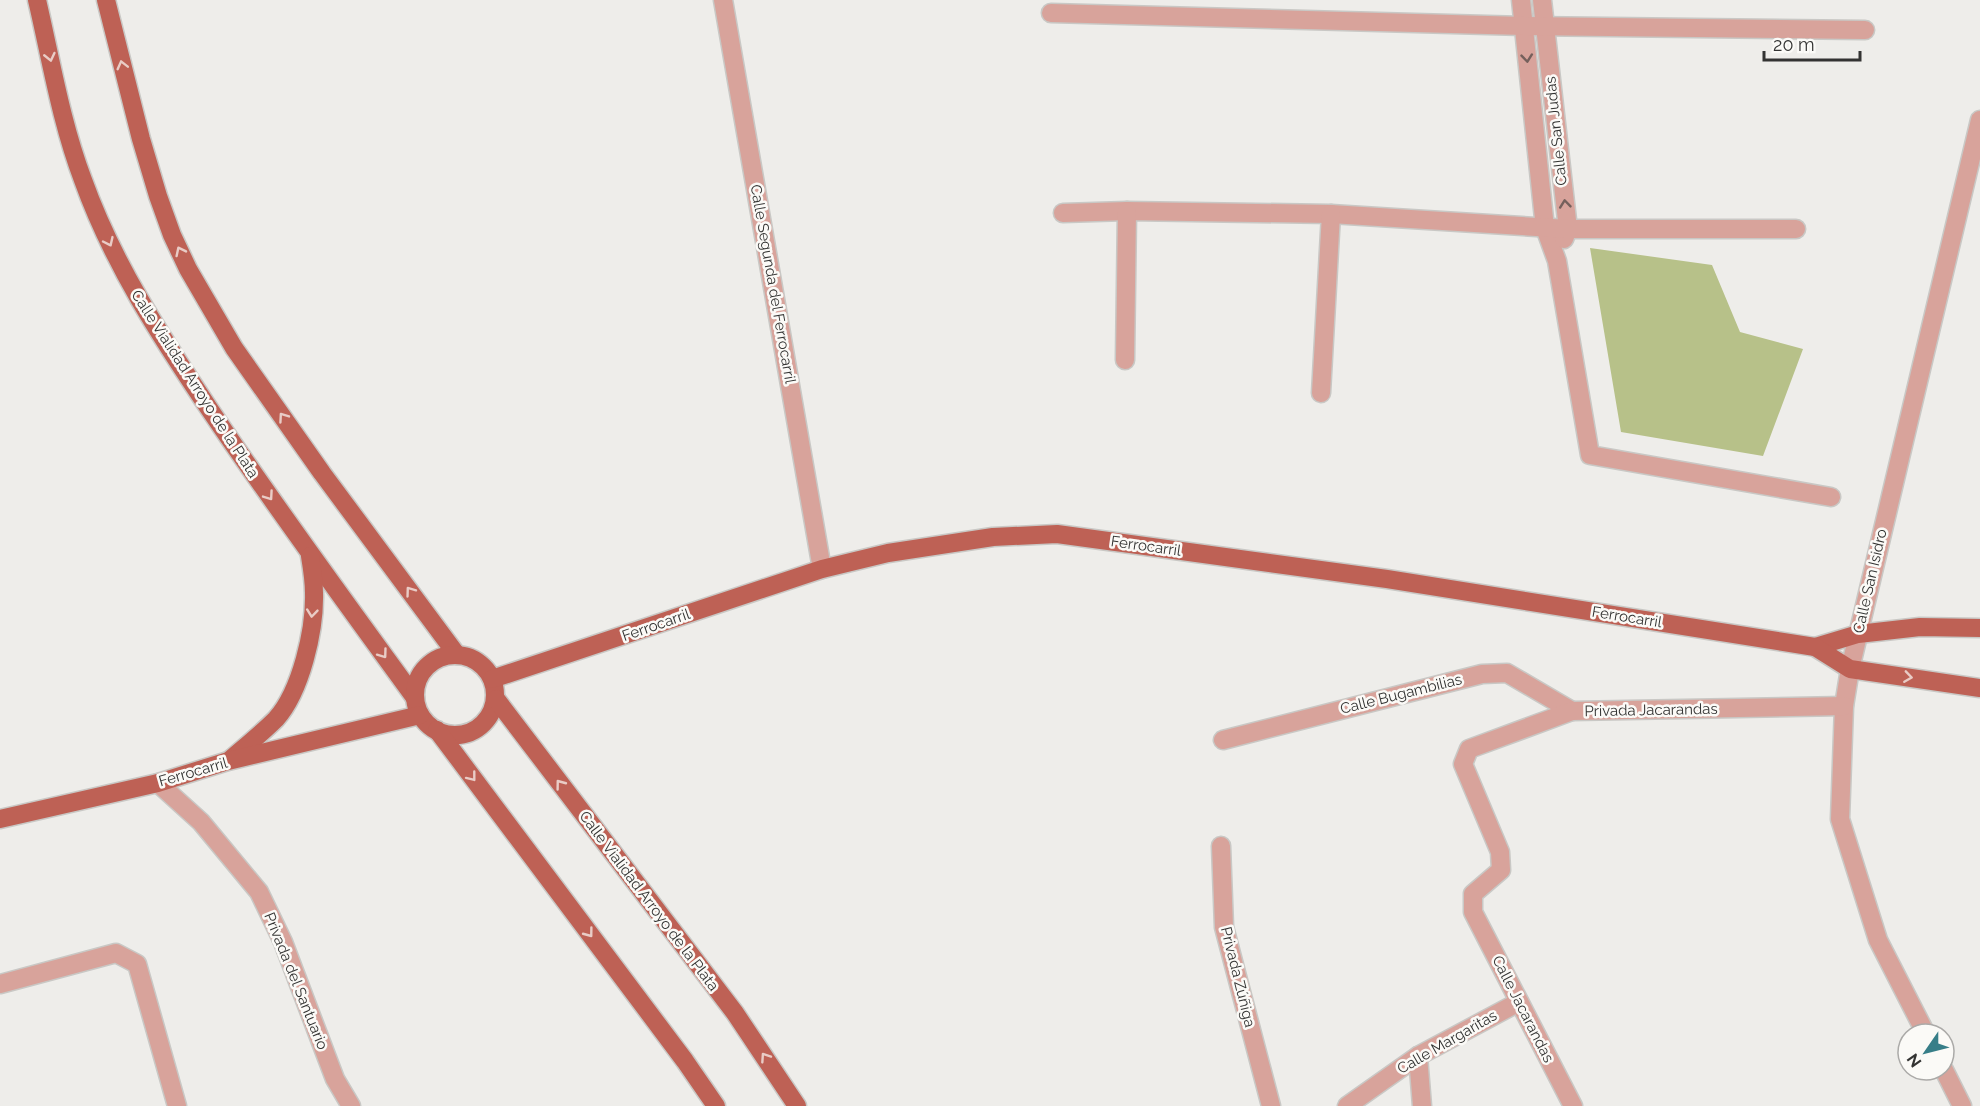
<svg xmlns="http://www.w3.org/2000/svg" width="1980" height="1106" font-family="Raleway,sans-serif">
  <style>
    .green { fill: #b7c189 }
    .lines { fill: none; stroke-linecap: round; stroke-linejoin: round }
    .minor-casing { stroke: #c9c8c5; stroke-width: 21 }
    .major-casing { stroke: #c9c8c5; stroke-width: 21 }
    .minor { stroke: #d8a39b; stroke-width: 18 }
    .major { stroke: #be6155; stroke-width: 18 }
    .oneway { stroke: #e9ccc6 }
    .oneway2 { stroke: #75605c }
    .labels { text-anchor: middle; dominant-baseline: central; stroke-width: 5; stroke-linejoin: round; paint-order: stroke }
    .street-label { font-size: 15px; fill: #333332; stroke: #fbfaf7 }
  </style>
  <rect width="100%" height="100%" fill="#eeedea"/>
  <!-- green -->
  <path class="green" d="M1590,248L1712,265L1740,332L1803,349L1763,456L1621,432Z"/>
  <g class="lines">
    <!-- minor casing -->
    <g class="minor-casing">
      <g id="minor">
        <path d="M723,0L822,569"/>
        <path d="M1521,0L1545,228L1557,261L1590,455L1831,497"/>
        <path d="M1542,0L1568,229L1564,239"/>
        <path d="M1051,13L1524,26L1865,30"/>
        <path d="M1063,213L1127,211L1331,214L1568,229H1796"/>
        <path d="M1125,360L1127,211"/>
        <path d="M1321,393L1331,214"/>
        <path d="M1223,740L1482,674L1507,673L1572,711"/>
        <path d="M158,783L201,822L259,892L283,942L335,1079L351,1106"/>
        <path d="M1221,846L1224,927L1271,1106"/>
        <path d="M0,984L116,953L137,964L177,1106"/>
        <path d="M1926,1034L1878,940L1840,819L1844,706L1850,669L1980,120"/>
        <path d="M1418,1056L1422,1106"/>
        <path d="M1944,1070L1962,1106"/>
        <path d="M1347,1106L1418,1056L1519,1002"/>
        <path d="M1573,1106L1473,912V894L1501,870L1500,852L1463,764L1469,749L1572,711L1844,706"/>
      </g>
    </g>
    <!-- major casing -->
    <g class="major-casing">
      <g id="major">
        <path d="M37,0C51,60 61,122 83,180C113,264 161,337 210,410C276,508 346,603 415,698"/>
        <path d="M106,0L141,139L158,196L172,235L188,269L234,348L322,473L457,655"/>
        <path d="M1815,647L1858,634L1920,627L1980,628"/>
        <circle cx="455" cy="695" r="40"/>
        <path d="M492,679L822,569L888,553L993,537L1057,534L1387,579L1815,647L1850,669L1980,688"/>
        <path d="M496,699L735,1013L797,1106"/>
        <path d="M437,730L685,1061L716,1106"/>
        <path d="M231,759C246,746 262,733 276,719C301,691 315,630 314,593C314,581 312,568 310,556"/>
        <path d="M0,819L158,783L228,761L420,715"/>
      </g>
    </g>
    <!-- minor -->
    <use href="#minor" class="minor"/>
    <!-- major -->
    <use href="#major" class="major"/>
  </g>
  <!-- one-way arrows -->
  <defs><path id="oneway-chevron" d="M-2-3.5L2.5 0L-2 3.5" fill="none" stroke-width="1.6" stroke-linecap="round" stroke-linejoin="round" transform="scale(1.5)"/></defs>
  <g class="oneway">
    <use href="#oneway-chevron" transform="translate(50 57) rotate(77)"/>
    <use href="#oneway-chevron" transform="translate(122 65) rotate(-104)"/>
    <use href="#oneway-chevron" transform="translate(109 242) rotate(65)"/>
    <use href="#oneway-chevron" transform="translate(180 251) rotate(-116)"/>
    <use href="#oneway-chevron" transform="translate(283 417) rotate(-125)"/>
    <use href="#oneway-chevron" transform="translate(269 496) rotate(55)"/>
    <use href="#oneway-chevron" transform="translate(410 591) rotate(-126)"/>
    <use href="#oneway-chevron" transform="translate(312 613) rotate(96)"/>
    <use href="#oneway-chevron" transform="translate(383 654) rotate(54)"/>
    <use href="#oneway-chevron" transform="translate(1908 677) rotate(8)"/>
    <use href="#oneway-chevron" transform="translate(472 777) rotate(52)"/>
    <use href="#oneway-chevron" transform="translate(560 784) rotate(-127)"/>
    <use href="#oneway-chevron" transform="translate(589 933) rotate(53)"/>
    <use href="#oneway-chevron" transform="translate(765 1057) rotate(-124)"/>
  </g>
  <g class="oneway2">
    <use href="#oneway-chevron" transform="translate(1527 58) rotate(84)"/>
    <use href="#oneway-chevron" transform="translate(1565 204) rotate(-96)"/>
  </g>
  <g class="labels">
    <!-- street labels -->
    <g class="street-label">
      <text transform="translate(1556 131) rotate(-96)">Calle San Judas</text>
      <text transform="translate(773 284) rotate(80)">Calle Segunda del Ferrocarril</text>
      <text transform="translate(195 384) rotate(57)">Calle Vialidad Arroyo de la Plata</text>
      <text transform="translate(1146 546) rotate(8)">Ferrocarril</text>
      <text transform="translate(1870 581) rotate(-77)">Calle San Isidro</text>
      <text transform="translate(1627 617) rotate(9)">Ferrocarril</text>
      <text transform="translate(656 625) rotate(-19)">Ferrocarril</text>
      <text transform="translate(1401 694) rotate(-14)">Calle Bugambilias</text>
      <text transform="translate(1651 710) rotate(-1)">Privada Jacarandas</text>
      <text transform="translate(193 772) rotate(-16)">Ferrocarril</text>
      <text transform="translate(649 901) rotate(53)">Calle Vialidad Arroyo de la Plata</text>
      <text transform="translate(1238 977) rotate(76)">Privada Zúñiga</text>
      <text transform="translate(296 981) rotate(68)">Privada del Santuario</text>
      <text transform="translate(1523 1009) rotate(63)">Calle Jacarandas</text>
      <text transform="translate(1447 1042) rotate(-30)">Calle Margaritas</text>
    </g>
  </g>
  <!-- north arrow -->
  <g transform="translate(1926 1052) rotate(235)"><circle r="28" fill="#fbfaf7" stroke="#abaaa8" stroke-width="1.5"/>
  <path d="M0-4.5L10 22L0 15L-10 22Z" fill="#377e88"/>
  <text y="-9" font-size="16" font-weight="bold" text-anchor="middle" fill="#333332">N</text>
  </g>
  <!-- scale -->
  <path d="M1764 51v9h96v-9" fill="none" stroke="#333332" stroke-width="3"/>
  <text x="1773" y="51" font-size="18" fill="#333332" stroke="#fbfaf7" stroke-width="4.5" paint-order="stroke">20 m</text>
</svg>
